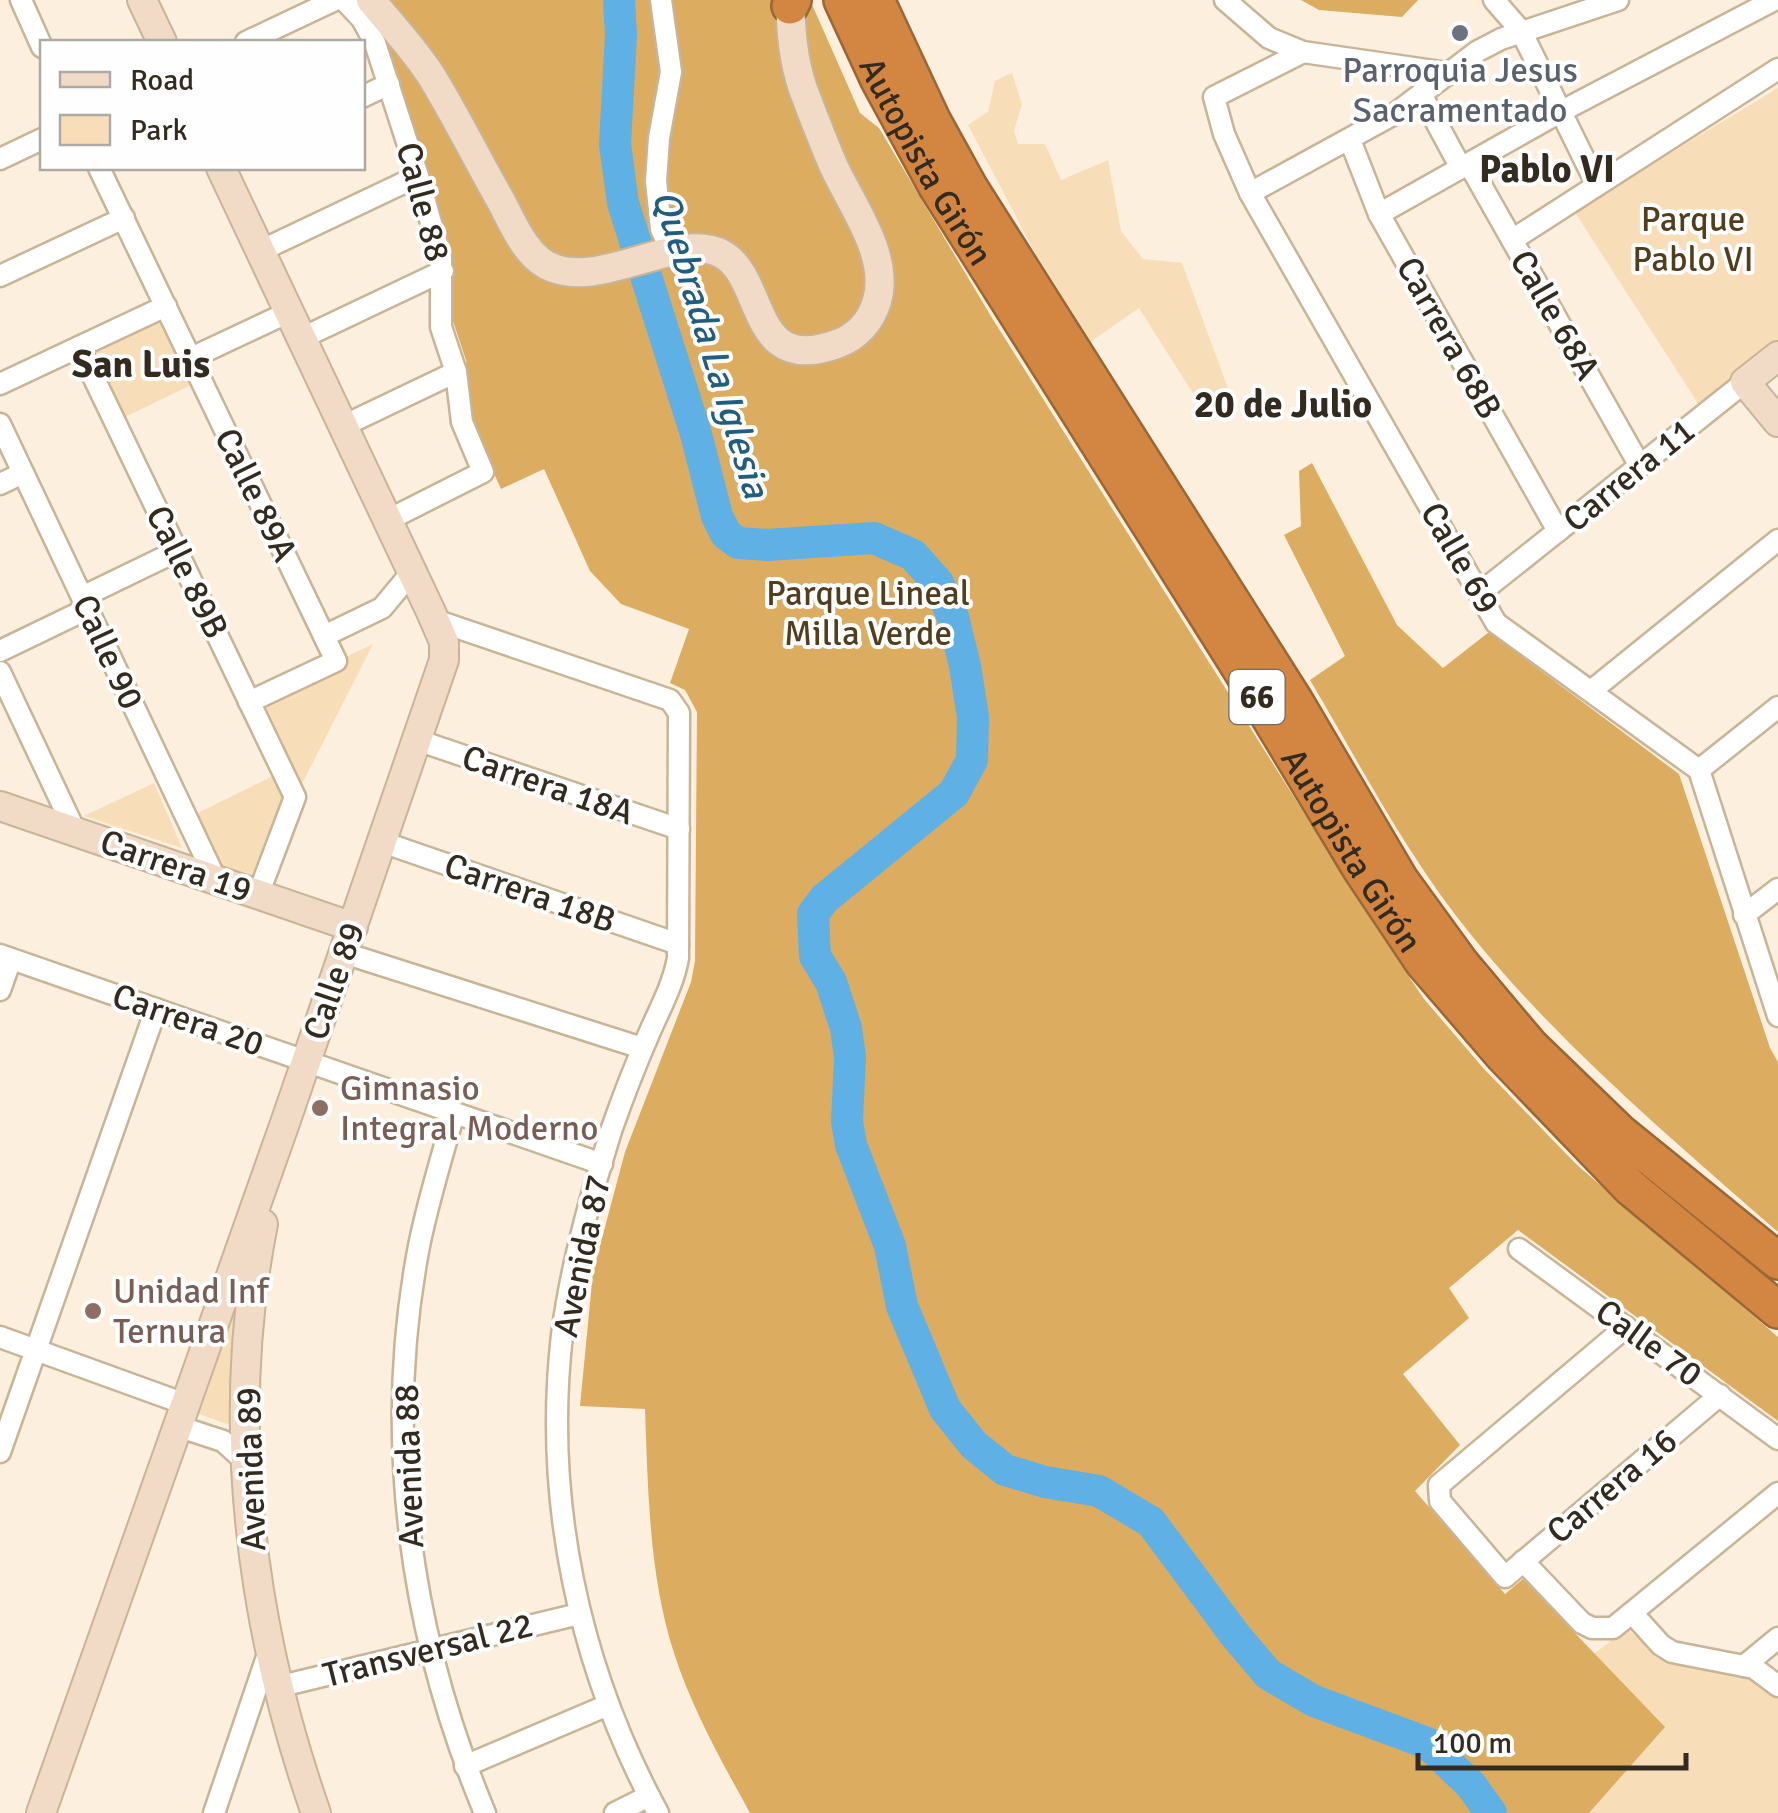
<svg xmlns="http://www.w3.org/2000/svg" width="1778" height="1813" font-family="Signika,sans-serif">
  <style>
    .green { fill: #f8deb8 }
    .forest { fill: #dcac61 }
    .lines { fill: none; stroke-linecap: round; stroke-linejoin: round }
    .river { stroke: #5fb0e4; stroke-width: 32 }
    .street-casing { stroke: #c8b496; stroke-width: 25 }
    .secondary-casing { stroke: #c8b496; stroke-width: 32 }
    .highway-casing { stroke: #9b6636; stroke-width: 40 }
    .street { stroke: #fff; stroke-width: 20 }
    .secondary { stroke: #f2dbc6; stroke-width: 28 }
    .highway { stroke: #d38642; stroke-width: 35 }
    .worship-dot { fill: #6b7280; stroke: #fefefe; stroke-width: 4 }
    .education-dot { fill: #8d6e63; stroke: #fefefe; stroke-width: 4 }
    .labels { text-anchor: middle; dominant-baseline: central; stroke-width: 8; stroke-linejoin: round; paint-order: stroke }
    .shield { fill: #fefefe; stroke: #706a62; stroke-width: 2.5 }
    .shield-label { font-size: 32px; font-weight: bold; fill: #332b1f }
    .worship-label { font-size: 35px; fill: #5b616d; stroke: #fefefe }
    .street-label { font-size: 35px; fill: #332b1f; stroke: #fefefe }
    .park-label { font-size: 35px; fill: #523d1c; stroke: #fefefe }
    .education-label { font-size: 35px; fill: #785e54; stroke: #fefefe; text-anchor: start }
    .neighbourhood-label { font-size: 38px; font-weight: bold; fill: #332b1f; stroke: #fefefe }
    .water-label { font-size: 38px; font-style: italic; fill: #215d80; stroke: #fefefe }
  </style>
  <rect width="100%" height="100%" fill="#fcefdd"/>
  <!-- green -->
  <g class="green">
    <path d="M1012,73L1022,104L1014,131L1018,144H1045L1061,180L1108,160L1121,231L1143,259L1182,263L1229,391L1204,411L1139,308L1089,343L1042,266L968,125L988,112L995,81Z"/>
    <path d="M1778,88V341L1699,405L1574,211Z"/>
    <path d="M160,311L195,383L121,419L86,346Z"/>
    <path d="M373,644L300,788L255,700Z"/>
    <path d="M283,771L295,797L263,882L215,866L192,816Z"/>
    <path d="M154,783L182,848L84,816Z"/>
    <path d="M241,1289L236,1427L196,1413Z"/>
    <path d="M1626,1629L1664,1655L1746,1677L1778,1697V1813H1589L1664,1727L1594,1654Z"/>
  </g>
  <!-- forest -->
  <g class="forest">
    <path d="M391,0H810L860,113L879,128L992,318L1374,924L1424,999L1484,1069L1577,1165L1778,1337V1421L1518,1230L1449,1288L1469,1318L1403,1374L1460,1445L1415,1491L1505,1594L1523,1579L1665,1727L1589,1813H750C722,1762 692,1709 674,1653C649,1576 648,1490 645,1409L580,1406L593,1272L625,1152L691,982L695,961L697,712L685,690L670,683L689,629L621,604L590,571L544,469L501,489L473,426L466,360L453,321L451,281L437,210L398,74L382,30L403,14Z"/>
    <path d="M1301,0H1418L1402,17L1319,10Z"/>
    <path d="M1312,463L1397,625L1443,668L1489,632L1679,774L1770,1048L1778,1062V1232C1672,1139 1561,1046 1472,936C1408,858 1361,766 1310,680L1345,656L1284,535L1301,526L1299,471Z"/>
  </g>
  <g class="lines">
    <!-- river -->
    <path class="river" d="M619,0L621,35L615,144L623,203L696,434L717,516L726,534L738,543L767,545L874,538L913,555L938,583L953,617L965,666L973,717L972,760L954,793L824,899L813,914L815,956L831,982L846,1028L850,1057L847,1121L851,1145L890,1246L902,1306L945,1409L974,1445L1005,1470L1045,1482L1099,1491L1151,1522L1235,1635L1268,1674L1314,1701L1427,1743L1471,1785L1491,1813"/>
    <!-- street casing -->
    <g class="street-casing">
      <g id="street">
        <path d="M21,0L42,47"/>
        <path d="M344,0L362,19L375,43L418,176L441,259V327L456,372L462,422L483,472L388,520"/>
        <path d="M661,0L671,72L659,138L656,181L661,229L672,253"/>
        <path d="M1225,0L1269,38L1303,52L1448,73"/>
        <path d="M1494,0L1521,31L1597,185"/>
        <path d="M246,42L335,0"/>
        <path d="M1303,52L1214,97L1224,134L1250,193L1496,623L1699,770L1778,1016"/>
        <path d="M1421,94L1461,168"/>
        <path d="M362,97L389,84"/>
        <path d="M1350,140L1379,214L1558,531"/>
        <path d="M0,159L42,139"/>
        <path d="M1469,164L1640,466"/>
        <path d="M99,168L336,661L249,702"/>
        <path d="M1250,193L1396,113L1478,51L1501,39L1618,0"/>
        <path d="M1379,214L1560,112L1774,0"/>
        <path d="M1512,240L1778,69"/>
        <path d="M260,251L418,176"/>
        <path d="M0,276L124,218"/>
        <path d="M302,338L443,271"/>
        <path d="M79,347L295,797L258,895"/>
        <path d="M191,358L289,312"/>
        <path d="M0,384L166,306"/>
        <path d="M0,424L216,880"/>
        <path d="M343,426L456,372"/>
        <path d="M0,484L23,473"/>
        <path d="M1480,593L1745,382"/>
        <path d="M82,597L177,551"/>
        <path d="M435,620L670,700L679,713L678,958C673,986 659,1010 648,1036C635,1066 623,1097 612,1128C591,1195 571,1265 562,1335C543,1501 579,1667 658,1813"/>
        <path d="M324,636L382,608L412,572"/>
        <path d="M0,651L87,609"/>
        <path d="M0,672L75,831"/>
        <path d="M1591,691L1778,540"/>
        <path d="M417,740L679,829"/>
        <path d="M1699,770L1778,707"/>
        <path d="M382,842L678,944"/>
        <path d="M1744,915L1778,889"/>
        <path d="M344,953L642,1048"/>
        <path d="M0,955L602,1164"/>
        <path d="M0,990L11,959"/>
        <path d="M454,1113C442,1157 428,1201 419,1246C382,1438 410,1634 485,1813"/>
        <path d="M1519,1249L1778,1439"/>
        <path d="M1626,1327L1439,1485L1440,1501L1505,1577L1720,1395"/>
        <path d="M0,1337L185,1404"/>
        <path d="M177,1426L223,1441L246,1462"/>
        <path d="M0,1452L156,1009"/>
        <path d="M1523,1561L1582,1623L1592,1628H1613L1778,1493"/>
        <path d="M1632,1613L1661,1645L1672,1652L1754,1668L1778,1686"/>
        <path d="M1744,1666L1778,1638"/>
        <path d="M277,1687L579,1614"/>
        <path d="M465,1766L608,1705"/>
        <path d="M214,1813L269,1651"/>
        <path d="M615,1813L649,1796"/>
      </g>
    </g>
    <!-- secondary casing -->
    <g class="secondary-casing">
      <g id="secondary">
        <path d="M142,0L162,42"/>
        <path d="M371,0C391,25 415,50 432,77C457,118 478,161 502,203C512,222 522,246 539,260C589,300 676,228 722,254C767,279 748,376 837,344C857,337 871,321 877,301C890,256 852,206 834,167C823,142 813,115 803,89C793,60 791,31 790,0"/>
        <path d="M1778,356L1745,382L1778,422"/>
        <path d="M0,806L353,927"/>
        <path d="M263,1224C224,1421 250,1625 316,1813"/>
        <path d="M41,1813L286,1120L444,660V642L431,612L221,168"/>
      </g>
    </g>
    <!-- highway casing -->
    <g class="highway-casing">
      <g id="highway">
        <path id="s1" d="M842,0L879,80L936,185L1239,666L1361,869L1423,962L1503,1055L1630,1187L1778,1310"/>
        <path d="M876,0L932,120L969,187L1294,700L1400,880L1461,964L1530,1046L1619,1132L1778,1261"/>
        <path d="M790,6L793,0"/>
      </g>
    </g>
    <!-- street -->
    <use href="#street" class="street"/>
    <!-- secondary -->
    <use href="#secondary" class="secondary"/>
    <!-- highway -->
    <use href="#highway" class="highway"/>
  </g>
  <!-- markers -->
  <circle class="worship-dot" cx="1460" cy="33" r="10"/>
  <g class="education-dot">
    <circle cx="320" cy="1108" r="10"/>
    <circle cx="93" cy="1311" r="10"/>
  </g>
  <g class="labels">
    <!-- shield labels -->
    <rect class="shield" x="1229.5" y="670" width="55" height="54" rx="8"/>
    <g class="shield-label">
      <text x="1257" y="697">66</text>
    </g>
    <!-- worship labels -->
    <g class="worship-label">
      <text x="1460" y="70">Parroquia Jesus<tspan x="1460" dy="40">Sacramentado</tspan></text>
    </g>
    <!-- street labels -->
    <g class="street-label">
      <text stroke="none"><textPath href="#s1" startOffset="182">Autopista Girón</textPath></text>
      <text transform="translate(423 202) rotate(75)">Calle 88</text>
      <text transform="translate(1555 315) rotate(60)">Calle 68A</text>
      <text transform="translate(1449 338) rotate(61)">Carrera 68B</text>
      <text transform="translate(1629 475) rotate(-39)">Carrera 11</text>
      <text transform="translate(256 495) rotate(64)">Calle 89A</text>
      <text transform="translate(1460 558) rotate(60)">Calle 69</text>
      <text transform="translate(187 572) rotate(64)">Calle 89B</text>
      <text transform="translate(108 652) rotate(65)">Calle 90</text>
      <text transform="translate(548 785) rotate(19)">Carrera 18A</text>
      <text stroke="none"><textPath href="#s1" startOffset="992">Autopista Girón</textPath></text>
      <text transform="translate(176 866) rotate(19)">Carrera 19</text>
      <text transform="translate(530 893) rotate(19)">Carrera 18B</text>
      <text transform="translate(334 981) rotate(-71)">Calle 89</text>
      <text transform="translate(188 1020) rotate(19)">Carrera 20</text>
      <text transform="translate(582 1256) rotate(-78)">Avenida 87</text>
      <text transform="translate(1649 1343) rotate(36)">Calle 70</text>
      <text transform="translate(409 1466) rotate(-92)">Avenida 88</text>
      <text transform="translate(251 1469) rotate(-92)">Avenida 89</text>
      <text transform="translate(1612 1486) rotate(-40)">Carrera 16</text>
      <text transform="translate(428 1650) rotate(-14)">Transversal 22</text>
    </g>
    <!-- park labels -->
    <g class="park-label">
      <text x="1693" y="219">Parque<tspan x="1693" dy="40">Pablo VI</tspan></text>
      <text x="868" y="593">Parque Lineal<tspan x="868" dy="40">Milla Verde</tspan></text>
    </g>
    <!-- education labels -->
    <g class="education-label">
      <text x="340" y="1088">Gimnasio<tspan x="340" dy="40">Integral Moderno</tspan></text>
      <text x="113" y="1291">Unidad Inf<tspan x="113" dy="40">Ternura</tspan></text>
    </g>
    <!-- neighbourhood labels -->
    <g class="neighbourhood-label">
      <text x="1547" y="169">Pablo VI</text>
      <text x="141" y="364">San Luis</text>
      <text x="1283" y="404">20 de Julio</text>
    </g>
    <!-- water labels -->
    <g class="water-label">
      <text transform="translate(711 344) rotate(73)">Quebrada La Iglesia</text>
    </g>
  </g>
  <!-- legend -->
  <rect x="40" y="40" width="325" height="130" fill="#fefefe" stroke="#adaaa5" stroke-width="2.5"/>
  <rect x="60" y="72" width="50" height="15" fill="#f2dbc6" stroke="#adaaa5" stroke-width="2.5"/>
  <text x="130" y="90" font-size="30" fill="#332b1f">Road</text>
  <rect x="60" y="115" width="50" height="30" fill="#f8deb8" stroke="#adaaa5" stroke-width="2.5"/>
  <text x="130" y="140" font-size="30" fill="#332b1f">Park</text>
  <!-- scale -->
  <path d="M1418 1753v15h268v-15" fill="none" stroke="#332b1f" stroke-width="5"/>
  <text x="1433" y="1753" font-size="30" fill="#332b1f" stroke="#fefefe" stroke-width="8" paint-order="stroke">100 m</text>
</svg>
